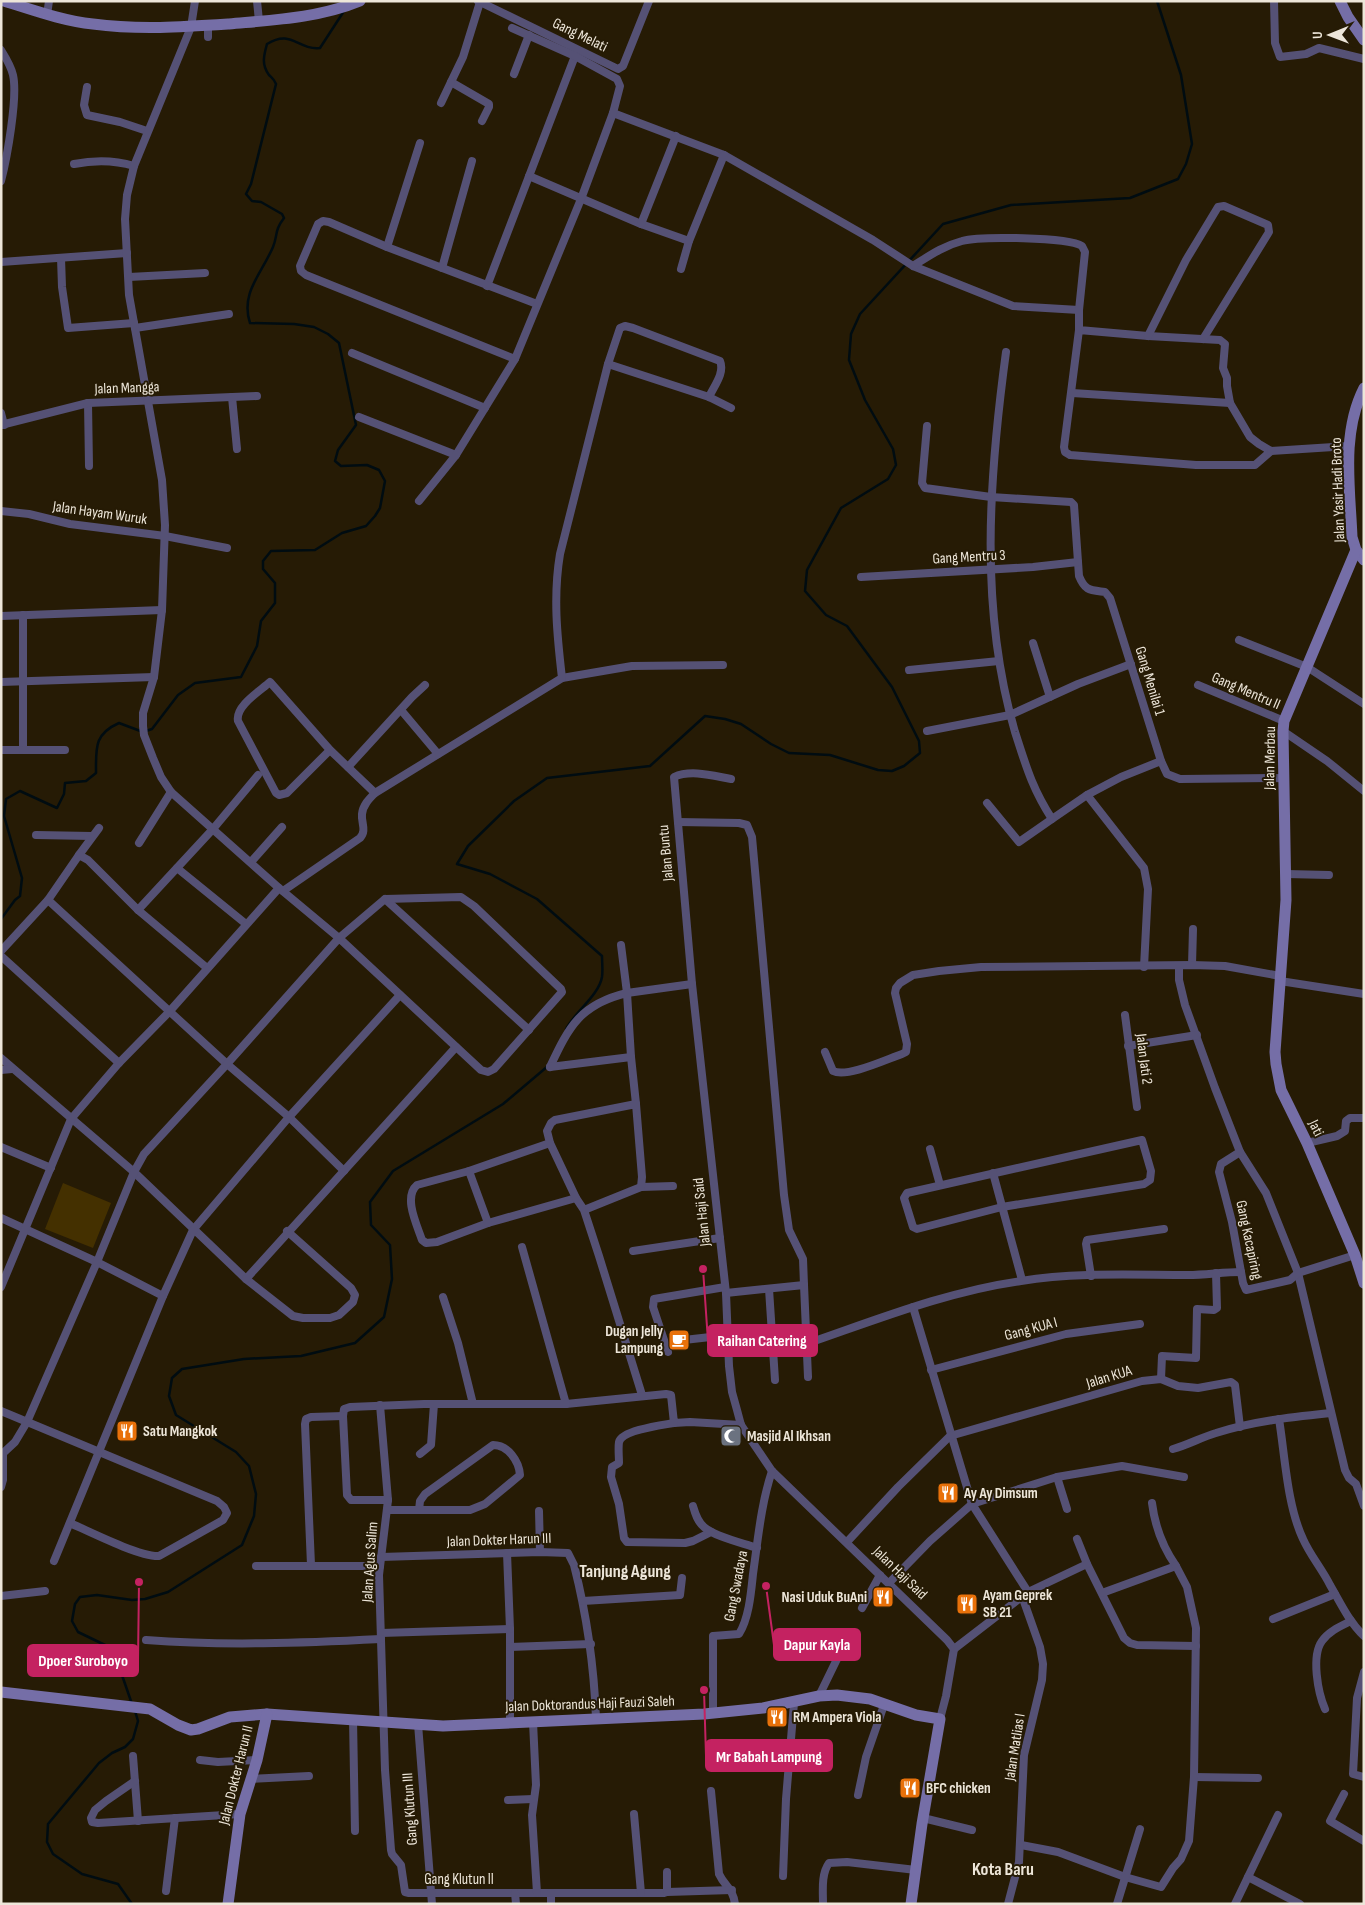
<svg xmlns="http://www.w3.org/2000/svg" width="1365" height="1905" font-family="'Sofia Sans Condensed',sans-serif">
  <style>
    .green { fill: #443000 }
    .lines { fill: none; stroke-linecap: round; stroke-linejoin: round }
    .stream { stroke: #000c11; stroke-width: 2.5 }
    .street { stroke: #555175; stroke-width: 8 }
    .secondary { stroke: #756ea7; stroke-width: 11 }
    .labels { text-anchor: middle; dominant-baseline: central; stroke-width: 4; stroke-linejoin: round; paint-order: stroke }
    .street-label { font-size: 15px; fill: #ede6d9; stroke: #261b05 }
    .poi-label { font-size: 15px; font-weight: bold; fill: #ede6d9; stroke: #261b05; text-anchor: start }
    .quarter-label { font-size: 18px; font-weight: bold; fill: #ede6d9; stroke: #261b05 }
    .leader { fill: none; stroke: #c42261; stroke-width: 2 }
    .callout-dot { fill: #c42261; stroke: #261b05; stroke-width: 2 }
    .callout { fill: #c42261; stroke: #c42261; stroke-width: 2 }
    .callout-label { font-size: 16px; text-anchor: middle; font-weight: bold; fill: #fff }
  </style>
  <rect width="100%" height="100%" fill="#261b05"/>
  <!-- green -->
  <path class="green" d="M63,1183L111,1203L93,1248L45,1229Z"/>
  <g class="lines">
    <!-- stream -->
    <g class="stream">
      <path d="M1,919L15,900L20,896L22,878L4,816L6,799L20,791L57,808L64,794L65,783L86,781L96,773C96,748 94,734 119,723L143,732L152,729L178,695L195,683L241,677L257,646L261,621L275,603V583L263,569V561L271,551L315,550L342,533L366,526L375,516L380,508L385,481L379,470L367,465L341,466L335,461L338,450L356,425L339,343L328,334L314,327L294,324L250,323C240,293 262,273 273,247C278,235 274,231 284,218L282,214L261,202L252,201L246,194L251,184L276,84C274,79 272,78 269,75C261,64 264,55 267,44C292,29 297,50 320,48L344,11"/>
      <path d="M566,1029C575,1012 599,995 602,977C603,970 602,963 602,956L537,899L490,874L457,864L468,846L514,801L547,778L650,766L705,716L725,719L741,724L771,744L789,753L830,755L878,770L892,771L904,766L920,753L919,741L892,687L847,626L826,615L805,591L807,570L841,508L888,479L896,465L893,449L865,400L849,360L851,334L860,314L943,224L1011,205L1130,198L1178,179L1186,164L1192,144L1181,75L1157,1"/>
      <path d="M132,1704L115,1655L105,1645L78,1632L72,1621L75,1604L80,1597L97,1595L132,1600L145,1599L168,1592L242,1545L254,1516L256,1494L249,1466L236,1452L176,1415L169,1396L172,1378L182,1369L244,1359L301,1356L355,1343L384,1317L392,1279L390,1245L371,1225L370,1202L393,1171L503,1104L548,1066"/>
      <path d="M132,1904L118,1884L82,1874L53,1854L47,1842L48,1824L99,1763L112,1753L125,1747L133,1739L138,1721L135,1711"/>
    </g>
    <!-- street -->
    <g class="street">
      <path d="M257,1L259,21"/>
      <path d="M478,1L618,69L623,66L649,1"/>
      <path d="M1274,1L1275,43L1280,57L1306,54L1319,48L1364,59"/>
      <path d="M480,2L463,57L451,82L489,104V107L482,121"/>
      <path d="M47,15L49,1"/>
      <path d="M208,37V25"/>
      <path d="M1,50C6,58 11,66 13,75C18,97 7,158 1,181"/>
      <path d="M514,74L529,35"/>
      <path d="M87,87L84,105L87,115L120,122L147,131"/>
      <path d="M441,103L451,82"/>
      <path d="M613,113L724,155L873,240L913,266L1013,306L1079,310"/>
      <path d="M74,164C95,160 114,160 134,166"/>
      <path d="M529,176L641,224L689,241"/>
      <path d="M641,224L676,136"/>
      <path d="M387,247L420,143"/>
      <path d="M61,258L62,287L68,328L134,323"/>
      <path d="M1,262L127,253"/>
      <path d="M913,266C929,256 943,246 962,241C979,236 1068,237 1082,246L1085,252L1079,310V330L1064,447L1065,452L1070,455L1196,465H1255L1271,451L1259,444L1250,437L1230,403L1227,386V378L1223,368L1225,344L1220,340L1148,336L1079,330"/>
      <path d="M442,268L472,161"/>
      <path d="M681,269L689,241L724,155"/>
      <path d="M129,277L205,273"/>
      <path d="M487,286L575,56"/>
      <path d="M135,328L229,314"/>
      <path d="M1148,336L1186,260L1218,207L1224,206L1268,225L1269,232L1203,339"/>
      <path d="M1006,352C989,477 979,609 1015,732C1026,766 1032,788 1052,819L1087,795L1144,868L1148,889L1144,967"/>
      <path d="M352,353L485,408"/>
      <path d="M515,359L306,275L301,271L300,266L318,224L323,221L329,222L387,247L537,304"/>
      <path d="M608,364L709,397L731,408"/>
      <path d="M1072,393L1230,403"/>
      <path d="M232,397L237,449"/>
      <path d="M88,403L89,466"/>
      <path d="M1,413L4,425"/>
      <path d="M359,417L456,455"/>
      <path d="M1,425L88,403L257,396"/>
      <path d="M927,426L922,483L925,488L991,497L1071,502L1074,505L1079,576C1085,591 1090,590 1105,592L1110,598L1161,761L1167,774L1180,779L1284,778"/>
      <path d="M1271,451L1349,446"/>
      <path d="M419,501L456,455L515,359L581,199L613,113L620,86L617,79L575,56L512,28"/>
      <path d="M1,511L29,514L70,524L165,536L227,548"/>
      <path d="M861,577L1033,567L1078,562"/>
      <path d="M1,616L162,610"/>
      <path d="M1239,640L1307,667L1364,704"/>
      <path d="M1033,643L1050,697"/>
      <path d="M909,670L999,661"/>
      <path d="M562,678L632,666L723,665"/>
      <path d="M1,682L154,677"/>
      <path d="M1198,685L1284,721"/>
      <path d="M401,710L438,754"/>
      <path d="M927,731L1010,715L1078,684L1131,664"/>
      <path d="M1283,731L1327,761L1364,791"/>
      <path d="M1,750H23V615"/>
      <path d="M23,750H65"/>
      <path d="M330,750L287,793L279,795L276,793L238,721C235,706 260,691 270,682L330,750L375,793L562,678C557,635 553,596 560,554L608,364L620,328L625,326L633,328L720,361C725,373 714,386 709,397"/>
      <path d="M348,767L412,697L425,685"/>
      <path d="M731,779C714,776 691,769 674,777L692,984L726,1293L729,1366L732,1392L737,1410L741,1425L772,1471L947,1640L954,1649L946,1696L940,1719"/>
      <path d="M1087,795L1121,777L1161,761"/>
      <path d="M987,803L1019,842L1052,819"/>
      <path d="M678,822L739,823L747,825L752,837L784,1195L789,1230L803,1259L804,1285"/>
      <path d="M36,835L92,836"/>
      <path d="M139,843L171,792"/>
      <path d="M79,855L99,828"/>
      <path d="M251,862L282,827"/>
      <path d="M177,868L246,924"/>
      <path d="M1286,874L1329,875"/>
      <path d="M283,891L360,838C367,830 361,823 362,814C363,805 369,799 375,793"/>
      <path d="M385,899L529,1030"/>
      <path d="M48,900L227,1064L289,1117L344,1171"/>
      <path d="M138,910L213,829L258,775"/>
      <path d="M621,945L627,993L692,984"/>
      <path d="M1,951L48,900L79,855L88,860L138,910L207,968"/>
      <path d="M1,956L119,1063"/>
      <path d="M1192,965L1193,929"/>
      <path d="M1179,966V980L1185,1005L1215,1088L1240,1152L1266,1193L1298,1273L1345,1470L1349,1478L1356,1484L1364,1506"/>
      <path d="M1280,981L1364,994"/>
      <path d="M1125,1015L1137,1107"/>
      <path d="M1128,1046L1197,1035"/>
      <path d="M825,1052L833,1071C847,1078 887,1059 902,1054L906,1052L907,1044L895,993L896,988L900,983L913,975L939,971L981,967L1192,965L1225,966L1280,976"/>
      <path d="M1,1058L134,1172L246,1279L293,1316L303,1318H330L339,1315L353,1302L355,1295L351,1288L287,1231"/>
      <path d="M550,1067C569,1026 581,1004 627,993L631,1057"/>
      <path d="M550,1067L631,1057L636,1104"/>
      <path d="M1,1070L12,1069"/>
      <path d="M1142,1140L1151,1171L1150,1180L1144,1184L1002,1207L917,1229L913,1227L904,1198L907,1193Z"/>
      <path d="M550,1143L469,1171L417,1185C403,1197 417,1225 422,1240L426,1243L437,1242L488,1223L576,1198"/>
      <path d="M1307,1143L1337,1136L1345,1131L1346,1121L1350,1118H1364"/>
      <path d="M1,1147L51,1168"/>
      <path d="M930,1149L940,1185"/>
      <path d="M1240,1152L1221,1164L1219,1172L1232,1222L1243,1283L1246,1290L1290,1280L1298,1273L1355,1255"/>
      <path d="M469,1171L488,1223"/>
      <path d="M993,1173L1022,1280"/>
      <path d="M641,1187L673,1186"/>
      <path d="M584,1210L641,1187L642,1177L636,1104L555,1120L551,1123L547,1131L550,1143L576,1198L584,1210L599,1256L642,1395"/>
      <path d="M1,1218L97,1262L163,1296"/>
      <path d="M522,1247L566,1404L666,1394L671,1395L674,1423L690,1422L741,1425"/>
      <path d="M633,1251L720,1238"/>
      <path d="M1091,1276L1086,1244L1087,1240L1164,1229"/>
      <path d="M246,1279L456,1047"/>
      <path d="M1,1287L71,1119L119,1063L169,1012L279,888"/>
      <path d="M769,1289L775,1380"/>
      <path d="M726,1293L804,1285L808,1377"/>
      <path d="M443,1297L458,1343L473,1404"/>
      <path d="M913,1307L972,1504L1028,1592"/>
      <path d="M684,1340L728,1335"/>
      <path d="M806,1344C876,1320 948,1291 1021,1281C1076,1272 1133,1275 1188,1275C1206,1275 1223,1272 1241,1272"/>
      <path d="M668,1352L653,1307L654,1299L725,1287"/>
      <path d="M931,1370L1066,1334L1140,1324"/>
      <path d="M1161,1379L1162,1356L1196,1358L1197,1309L1214,1310L1217,1308L1216,1273"/>
      <path d="M380,1405L388,1500L379,1575L385,1770L391,1850L392,1854L401,1865L405,1892L409,1893H664L667,1892V1872"/>
      <path d="M1,1411L217,1501L224,1507L227,1513L223,1520L159,1556C140,1557 90,1532 70,1523"/>
      <path d="M1279,1419C1285,1456 1287,1505 1303,1539C1310,1555 1322,1569 1330,1585C1340,1602 1349,1622 1364,1636"/>
      <path d="M674,1423C663,1425 622,1430 619,1442C618,1448 619,1457 619,1463L612,1467L611,1477L619,1504L624,1538L627,1542L685,1543L693,1541L711,1532"/>
      <path d="M1173,1449C1188,1445 1202,1437 1216,1433C1253,1421 1293,1417 1331,1413"/>
      <path d="M420,1454L431,1445L434,1404"/>
      <path d="M1,1455L15,1442L27,1422L97,1262L134,1172L144,1154L227,1064L339,938L385,899L461,897L474,906L561,989L562,992L494,1069L488,1072L481,1070L339,938L279,888L171,792L161,777L153,758L144,735L143,726V713L154,677L162,610L165,525L162,480L129,295L125,219L127,195L134,166L191,27L195,1"/>
      <path d="M1,1487L3,1480V1454"/>
      <path d="M388,1500H351L347,1495L343,1416L344,1409L350,1407L424,1404H566"/>
      <path d="M693,1506C695,1513 697,1521 704,1527C715,1537 743,1543 757,1548"/>
      <path d="M1067,1509L1057,1477L1122,1466L1184,1477"/>
      <path d="M387,1510H470L485,1504L520,1475C519,1461 508,1445 493,1445L425,1494L420,1501L419,1510"/>
      <path d="M539,1511L540,1552"/>
      <path d="M1077,1539L1087,1564L1124,1638L1130,1643L1137,1645L1196,1646"/>
      <path d="M847,1542L898,1487L950,1436L1142,1381L1161,1379L1178,1386L1198,1388L1231,1382L1235,1385L1240,1427"/>
      <path d="M507,1553L510,1629V1722"/>
      <path d="M381,1557L540,1552L568,1553L574,1565C587,1616 594,1666 596,1718"/>
      <path d="M54,1561L163,1296L193,1230L289,1117L400,995"/>
      <path d="M311,1565L305,1424L306,1419L311,1417L343,1416"/>
      <path d="M256,1566H380"/>
      <path d="M889,1583L930,1541L972,1504L1057,1477"/>
      <path d="M1102,1593L1176,1566C1162,1546 1155,1527 1152,1503"/>
      <path d="M1,1596L45,1591"/>
      <path d="M583,1601L680,1595L682,1578"/>
      <path d="M862,1608L880,1575"/>
      <path d="M1273,1619L1335,1594"/>
      <path d="M381,1633L510,1629"/>
      <path d="M146,1640C224,1646 303,1643 381,1639"/>
      <path d="M510,1647L591,1644"/>
      <path d="M954,1649L1028,1592L1087,1564"/>
      <path d="M1364,1672L1357,1698L1353,1774L1364,1777"/>
      <path d="M819,1696L838,1657"/>
      <path d="M1325,1709C1318,1693 1311,1656 1322,1641C1329,1631 1341,1626 1351,1621"/>
      <path d="M713,1713V1636L739,1634C749,1618 751,1593 753,1574C758,1539 761,1504 772,1471"/>
      <path d="M353,1719L355,1831"/>
      <path d="M533,1722L536,1785L532,1815L537,1893"/>
      <path d="M418,1724L432,1904"/>
      <path d="M133,1756L138,1821"/>
      <path d="M200,1760L218,1762L257,1760"/>
      <path d="M1194,1777L1258,1778"/>
      <path d="M251,1779L309,1776"/>
      <path d="M135,1781L106,1801L95,1810L91,1818L92,1822L98,1823L240,1814"/>
      <path d="M711,1791L719,1874C725,1887 733,1888 735,1904"/>
      <path d="M1344,1794L1330,1821L1364,1841"/>
      <path d="M858,1795L866,1757L884,1705"/>
      <path d="M508,1800L533,1799"/>
      <path d="M634,1814L641,1893"/>
      <path d="M923,1818L972,1830"/>
      <path d="M1021,1845L1058,1852L1125,1877L1161,1887L1173,1868L1181,1859L1189,1841L1194,1777L1196,1628L1187,1587L1176,1566"/>
      <path d="M783,1876L786,1799L794,1703"/>
      <path d="M1248,1877L1278,1815"/>
      <path d="M166,1891L175,1818"/>
      <path d="M667,1892L732,1890"/>
      <path d="M515,1893L516,1904"/>
      <path d="M551,1893V1904"/>
      <path d="M823,1904C823,1891 821,1874 829,1863L847,1862L916,1870"/>
      <path d="M1008,1904L1019,1862L1024,1755L1042,1680L1043,1664L1040,1647L1022,1596"/>
      <path d="M1117,1904L1140,1829"/>
      <path d="M1235,1904L1248,1877L1300,1904"/>
    </g>
    <!-- secondary -->
    <g class="secondary">
      <path d="M4,1C33,10 63,21 93,24C138,30 183,27 229,24C273,20 319,18 360,1"/>
      <path d="M1340,1L1348,17L1364,40"/>
      <path d="M1364,388C1341,433 1350,488 1352,537L1356,550L1364,560"/>
      <path d="M1356,550L1284,721L1283,731L1286,900L1275,1052L1276,1064L1281,1090L1307,1143L1355,1255L1364,1283"/>
      <path d="M1,1692L150,1709L178,1725L191,1730L198,1729L230,1717L267,1714L443,1726L704,1714L763,1708L819,1696L837,1695L870,1699L916,1715L940,1719L922,1824L911,1904"/>
      <path d="M228,1904L240,1814L257,1760L267,1714"/>
    </g>
  </g>
  <!-- icons -->
  <defs>
    <g id="cafe-square" transform="scale(1.125)"><rect x="-9" y="-9" width="18" height="18" rx="4" fill="#e8710a" stroke="#261b05"/><path d="M-5.5-4.5H6V0H3Q3 3.5 0 3.5H-2.5Q-5.5 3.5-5.5 0ZM3-3.2v2h1.7v-2ZM-6 4.5H4V6H-6Z" fill="#fff"/></g>
    <g id="restaurant-square" transform="scale(1.125)"><rect x="-9" y="-9" width="18" height="18" rx="4" fill="#e8710a" stroke="#261b05"/><path d="M-5-6h1v4h1v-4h1v4h1v-4h1v5L-1.5 .5V6h-2V.5L-5-1ZM5-6V6H3V1.5H1.5Q1.5-4 5-6Z" fill="#fff"/></g>
    <g id="mosque-square" transform="scale(1.125)"><rect x="-9" y="-9" width="18" height="18" rx="4" fill="#6b7280" stroke="#261b05"/><path d="M3.5-4.9A6 6 0 1 0 3.5 4.9A5 5 0 1 1 3.5-4.9Z" fill="#fff"/></g>
  </defs>
  <g fill-rule="evenodd">
    <use href="#cafe-square" x="679" y="1340"/>
    <use href="#restaurant-square" x="127" y="1431"/>
    <use href="#mosque-square" x="731" y="1436"/>
    <use href="#restaurant-square" x="948" y="1493"/>
    <use href="#restaurant-square" x="883" y="1597"/>
    <use href="#restaurant-square" x="967" y="1604"/>
    <use href="#restaurant-square" x="777" y="1717"/>
    <use href="#restaurant-square" x="910" y="1788"/>
  </g>
  <g class="labels">
    <!-- street labels -->
    <g class="street-label">
      <text transform="translate(580 35) rotate(26)">Gang Melati</text>
      <text transform="translate(127 388) rotate(-2)">Jalan Mangga</text>
      <text transform="translate(1338 490) rotate(-92)">Jalan Yasir Hadi Broto</text>
      <text transform="translate(100 513) rotate(8)">Jalan Hayam Wuruk</text>
      <text transform="translate(969 557) rotate(-3)">Gang Mentru 3</text>
      <text transform="translate(1150 681) rotate(73)">Gang Menilai 1</text>
      <text transform="translate(1246 691) rotate(23)">Gang Mentru II</text>
      <text transform="translate(1270 758) rotate(-89)">Jalan Merbau</text>
      <text transform="translate(666 853) rotate(-95)">Jalan Buntu</text>
      <text transform="translate(1144 1059) rotate(83)">Jalan Jati 2</text>
      <text transform="translate(1316 1128) rotate(64)">Jati</text>
      <text transform="translate(702 1212) rotate(-96)">Jalan Haji Said</text>
      <text transform="translate(1249 1240) rotate(78)">Gang Kacapiring</text>
      <text transform="translate(1031 1329) rotate(-15)">Gang KUA I</text>
      <text transform="translate(1109 1377) rotate(-17)">Jalan KUA</text>
      <text transform="translate(499 1540) rotate(-2)">Jalan Dokter Harun III</text>
      <text transform="translate(370 1562) rotate(-86)">Jalan Agus Salim</text>
      <text transform="translate(900 1573) rotate(44)">Jalan Haji Said</text>
      <text transform="translate(736 1586) rotate(-79)">Gang Swadaya</text>
      <text transform="translate(590 1704) rotate(-2)">Jalan Doktorandus Haji Fauzi Saleh</text>
      <text transform="translate(1015 1747) rotate(-81)">Jalan Matlias I</text>
      <text transform="translate(236 1775) rotate(-76)">Jalan Dokter Harun II</text>
      <text transform="translate(410 1809) rotate(-94)">Gang Klutun III</text>
      <text x="459" y="1879">Gang Klutun II</text>
    </g>
    <!-- poi labels -->
    <g class="poi-label">
      <text x="663" y="1331" text-anchor="end">Dugan Jelly<tspan x="663" dy="17">Lampung</tspan></text>
      <text x="143" y="1431">Satu Mangkok</text>
      <text x="747" y="1436">Masjid Al Ikhsan</text>
      <text x="964" y="1493">Ay Ay Dimsum</text>
      <text x="983" y="1595">Ayam Geprek<tspan x="983" dy="17">SB 21</tspan></text>
      <text x="867" y="1597" text-anchor="end">Nasi Uduk BuAni</text>
      <text x="793" y="1717">RM Ampera Viola</text>
      <text x="926" y="1788">BFC chicken</text>
    </g>
    <!-- quarter labels -->
    <g class="quarter-label">
      <text x="625" y="1571">Tanjung Agung</text>
      <text x="1003" y="1869">Kota Baru</text>
    </g>
  </g>
  <!-- callouts -->
  <path class="leader" d="M703 1269L708 1341M766 1586L774 1645M139 1582L138 1661M704 1690L706 1756"/>
  <g class="callout-dot">
    <circle cx="703" cy="1269" r="5"/>
    <circle cx="766" cy="1586" r="5"/>
    <circle cx="139" cy="1582" r="5"/>
    <circle cx="704" cy="1690" r="5"/>
  </g>
  <g class="callout">
    <rect x="708" y="1325" width="109" height="31" rx="5"/>
    <rect x="774" y="1629" width="86" height="31" rx="5"/>
    <rect x="28" y="1645" width="110" height="31" rx="5"/>
    <rect x="706" y="1740" width="126" height="31" rx="5"/>
  </g>
  <g class="callout-label">
    <text x="762" y="1346">Raihan Catering</text>
    <text x="817" y="1650">Dapur Kayla</text>
    <text x="83" y="1666">Dpoer Suroboyo</text>
    <text x="769" y="1762">Mr Babah Lampung</text>
  </g>
  <!-- border -->
  <rect width="1365" height="1905" fill="none" stroke="#ede6d9" stroke-width="5"/>
  <!-- north arrow -->
  <g transform="translate(1330 35) rotate(269)" stroke="#261b05" stroke-width="4" paint-order="stroke">
  <path d="M0-4L9 19L0 12L-9 19Z" fill="#ede6d9"/>
  <text y="-8" font-size="14" font-weight="bold" text-anchor="middle" fill="#ede6d9">U</text>
  </g>
</svg>
